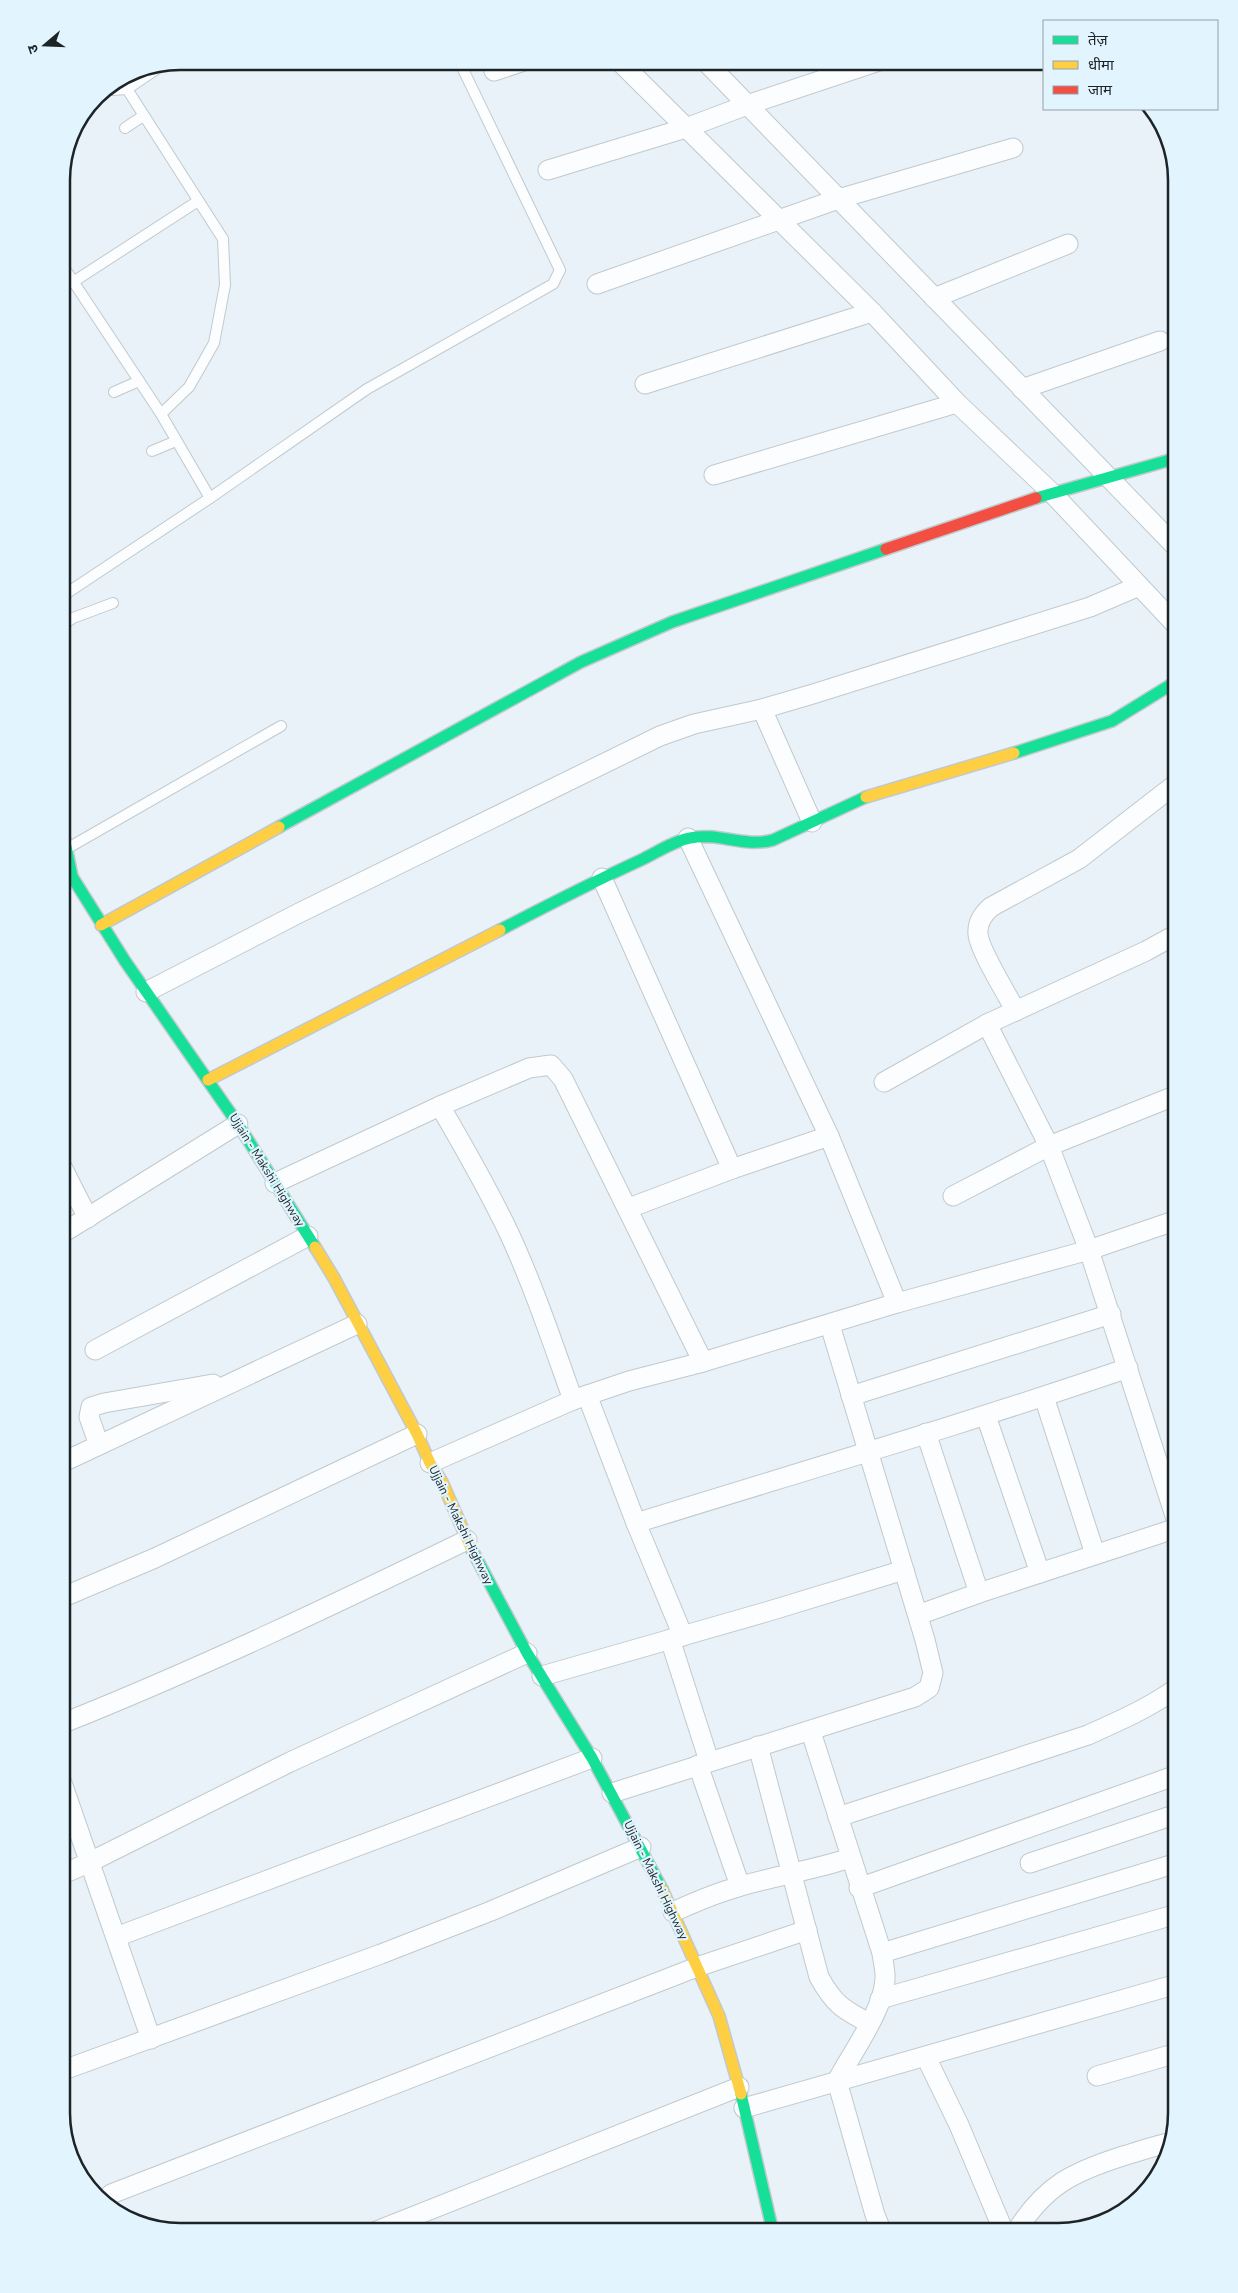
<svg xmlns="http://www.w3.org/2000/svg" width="1238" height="2293" font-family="'Nunito Sans','Noto Sans Devanagari',sans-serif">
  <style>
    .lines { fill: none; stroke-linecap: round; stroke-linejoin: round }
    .lane-casing { stroke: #c1c9cd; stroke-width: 12 }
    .street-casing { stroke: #c1c9cd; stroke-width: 21 }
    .fast-casing { stroke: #c1c9cd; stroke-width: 14 }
    .slow-casing { stroke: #c1c9cd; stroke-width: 14 }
    .jam-casing { stroke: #c1c9cd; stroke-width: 14 }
    .lane { stroke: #fcfdfe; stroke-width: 10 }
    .street { stroke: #fcfdfe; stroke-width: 19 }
    .fast { stroke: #16e098; stroke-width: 11 }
    .slow { stroke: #ffcf43; stroke-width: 11 }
    .jam { stroke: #f24e42; stroke-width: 11 }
    .labels { text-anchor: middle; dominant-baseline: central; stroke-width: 4.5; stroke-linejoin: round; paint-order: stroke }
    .street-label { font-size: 12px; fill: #1d2427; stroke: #e2f4fe }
    .rim { fill: none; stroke: #1d2427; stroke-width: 2.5 }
  </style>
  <rect width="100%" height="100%" fill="#e8f2f8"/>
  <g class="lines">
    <!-- lane casing -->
    <g class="lane-casing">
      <g id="lane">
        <path d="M109,87L112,90L127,89L164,64"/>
        <path d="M127,89L223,239L225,285L214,343L189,387L161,414"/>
        <path d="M125,128L143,116"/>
        <path d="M61,263L161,414L210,498"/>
        <path d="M73,282L198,201"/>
        <path d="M114,392L139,381"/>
        <path d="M152,451L176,441"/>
        <path d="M61,597L210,498L367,389L553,284L560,270L459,61"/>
        <path d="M61,626L73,618L113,603"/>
        <path d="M68,848L281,726"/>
      </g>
    </g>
    <!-- street casing -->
    <g class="street-casing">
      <g id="street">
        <path d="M619,61L872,312L957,403L1052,493L1177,626"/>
        <path d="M705,61L1177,548"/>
        <path d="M494,71L524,61"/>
        <path d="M548,170L686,128L747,105L879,61"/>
        <path d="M597,284L838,199L1013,148"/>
        <path d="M934,298L1068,244"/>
        <path d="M645,384L872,312"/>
        <path d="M1022,389L1160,341"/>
        <path d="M714,475L957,403"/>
        <path d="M762,709L812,822"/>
        <path d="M688,838L829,1136L897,1303"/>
        <path d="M602,878L732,1169"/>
        <path d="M146,992L299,913L660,736L694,724L762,709L813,694L1090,607L1139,586"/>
        <path d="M1016,1011C1007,995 979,949 978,934C977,923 983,914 991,907L1079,859L1177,783"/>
        <path d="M987,1024L1049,1146L1089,1250L1177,1522"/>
        <path d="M884,1082L987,1024L1146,951L1177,934"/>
        <path d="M440,1106C464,1147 488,1189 509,1233C534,1287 553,1344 573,1400"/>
        <path d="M61,1165L88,1218"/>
        <path d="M275,1183L440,1106L529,1068L551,1065L563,1079L703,1362"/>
        <path d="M953,1196L1049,1146L1177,1095"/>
        <path d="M629,1208L732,1169L829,1136"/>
        <path d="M61,1234L238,1124"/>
        <path d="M95,1350L308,1236"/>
        <path d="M587,1395L636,1523L683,1636"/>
        <path d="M851,1396L1111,1314"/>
        <path d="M1044,1397L1095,1554"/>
        <path d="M986,1416L1040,1573"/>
        <path d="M926,1433L979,1593"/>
        <path d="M99,1445L89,1417L91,1407L104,1403L213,1384"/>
        <path d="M61,1463L357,1324"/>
        <path d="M430,1463L573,1400L629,1381L703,1362L897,1303L1089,1250L1177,1220"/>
        <path d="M636,1523C800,1472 965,1424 1128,1368"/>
        <path d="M61,1598L155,1558L417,1434"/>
        <path d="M918,1615L979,1593L1177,1528"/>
        <path d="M670,1639L709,1761"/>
        <path d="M542,1676L766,1612L904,1570"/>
        <path d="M61,1724C199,1669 333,1605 467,1540"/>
        <path d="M811,1732L882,1953C883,1961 885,1969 885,1976C886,2007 851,2054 837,2081L875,2215L882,2232"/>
        <path d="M758,1746L819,1977C834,2004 842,2009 869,2023"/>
        <path d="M698,1765L740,1886"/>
        <path d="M61,1780L151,2039"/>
        <path d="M612,1793C713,1760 814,1730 915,1697L929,1688L933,1673L925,1640L830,1325"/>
        <path d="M838,1817L1088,1735C1119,1721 1149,1708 1177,1688"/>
        <path d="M1030,1863L1177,1814"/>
        <path d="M61,1875L90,1862L290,1762L527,1653"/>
        <path d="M859,1888L1177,1775"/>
        <path d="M673,1912C695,1902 716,1893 738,1887C775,1876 813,1870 850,1858"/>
        <path d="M116,1937L592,1758"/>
        <path d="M882,1953L1177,1863"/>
        <path d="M880,1999L1177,1914"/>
        <path d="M926,2057L959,2125L1004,2232"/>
        <path d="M61,2071L381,1954L491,1911L641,1847"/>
        <path d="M1097,2076L1177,2053"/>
        <path d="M744,2108L1177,1984"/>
        <path d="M111,2194L697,1967L807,1930"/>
        <path d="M374,2232L739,2087"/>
        <path d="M1016,2232C1045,2185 1073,2172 1123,2156C1138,2152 1153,2146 1168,2143"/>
      </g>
    </g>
    <!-- fast casing -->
    <g class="fast-casing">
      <g id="fast">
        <path d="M1036,498L1177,458"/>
        <path d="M1014,753L1112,721L1177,681"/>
        <path d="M61,822L72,876"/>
        <path d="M279,827L581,662L672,622L886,549"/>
        <path d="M61,859L125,961L238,1124L315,1247"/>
        <path d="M500,930C546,906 593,882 641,860C656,853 673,841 690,838C718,832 745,848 773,840L866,797"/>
        <path d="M471,1548L527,1653L592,1758L662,1889"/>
        <path d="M741,2094L773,2232"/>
      </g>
    </g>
    <!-- slow casing -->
    <g class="slow-casing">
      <g id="slow">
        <path d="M866,797L1014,753"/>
        <path d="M101,925L279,827"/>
        <path d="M208,1080L500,930"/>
        <path d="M315,1247L334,1278L417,1434L430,1463L442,1482L471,1548"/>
        <path d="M662,1889L719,2016L741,2094"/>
      </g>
    </g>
    <!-- jam casing -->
    <g class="jam-casing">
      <path id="jam" d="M886,549L1036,498"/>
    </g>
    <!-- lane -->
    <use href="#lane" class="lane"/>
    <!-- street -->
    <use href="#street" class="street"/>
    <!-- fast -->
    <use href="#fast" class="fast"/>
    <!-- slow -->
    <use href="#slow" class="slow"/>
    <!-- jam -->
    <use href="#jam" class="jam"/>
  </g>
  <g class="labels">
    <!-- street labels -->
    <g class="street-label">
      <text transform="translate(267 1170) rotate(58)">Ujjain - Makshi Highway</text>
      <text transform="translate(461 1525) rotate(64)">Ujjain - Makshi Highway</text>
      <text transform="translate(656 1880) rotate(64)">Ujjain - Makshi Highway</text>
    </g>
  </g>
  <!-- crop -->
  <path d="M0 0H1238V2293H0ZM180 70H1058A110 110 0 0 1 1168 180V2113A110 110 0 0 1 1058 2223H180A110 110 0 0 1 70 2113V180A110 110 0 0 1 180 70Z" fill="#e2f4fe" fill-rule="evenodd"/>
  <path class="rim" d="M180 70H1058A110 110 0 0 1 1168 180V2113A110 110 0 0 1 1058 2223H180A110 110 0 0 1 70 2113V180A110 110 0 0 1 180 70Z"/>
  <!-- legend -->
  <rect x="1043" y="20" width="175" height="90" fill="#e2f4fe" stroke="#93a1a8"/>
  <rect x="1053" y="36" width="25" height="8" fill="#16e098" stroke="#93a1a8"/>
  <text x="1088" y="45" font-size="15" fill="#1d2427">तेज़</text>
  <rect x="1053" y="61" width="25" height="8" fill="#ffcf43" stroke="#93a1a8"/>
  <text x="1088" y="70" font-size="15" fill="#1d2427">धीमा</text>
  <rect x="1053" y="86" width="25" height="8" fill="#f24e42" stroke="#93a1a8"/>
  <text x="1088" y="95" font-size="15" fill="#1d2427">जाम</text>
  <!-- north arrow -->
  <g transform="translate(45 45) rotate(251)" stroke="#e2f4fe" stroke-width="4" paint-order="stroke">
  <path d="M0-4L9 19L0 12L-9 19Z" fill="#1d2427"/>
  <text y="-8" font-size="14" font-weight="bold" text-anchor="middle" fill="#1d2427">उ</text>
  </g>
</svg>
